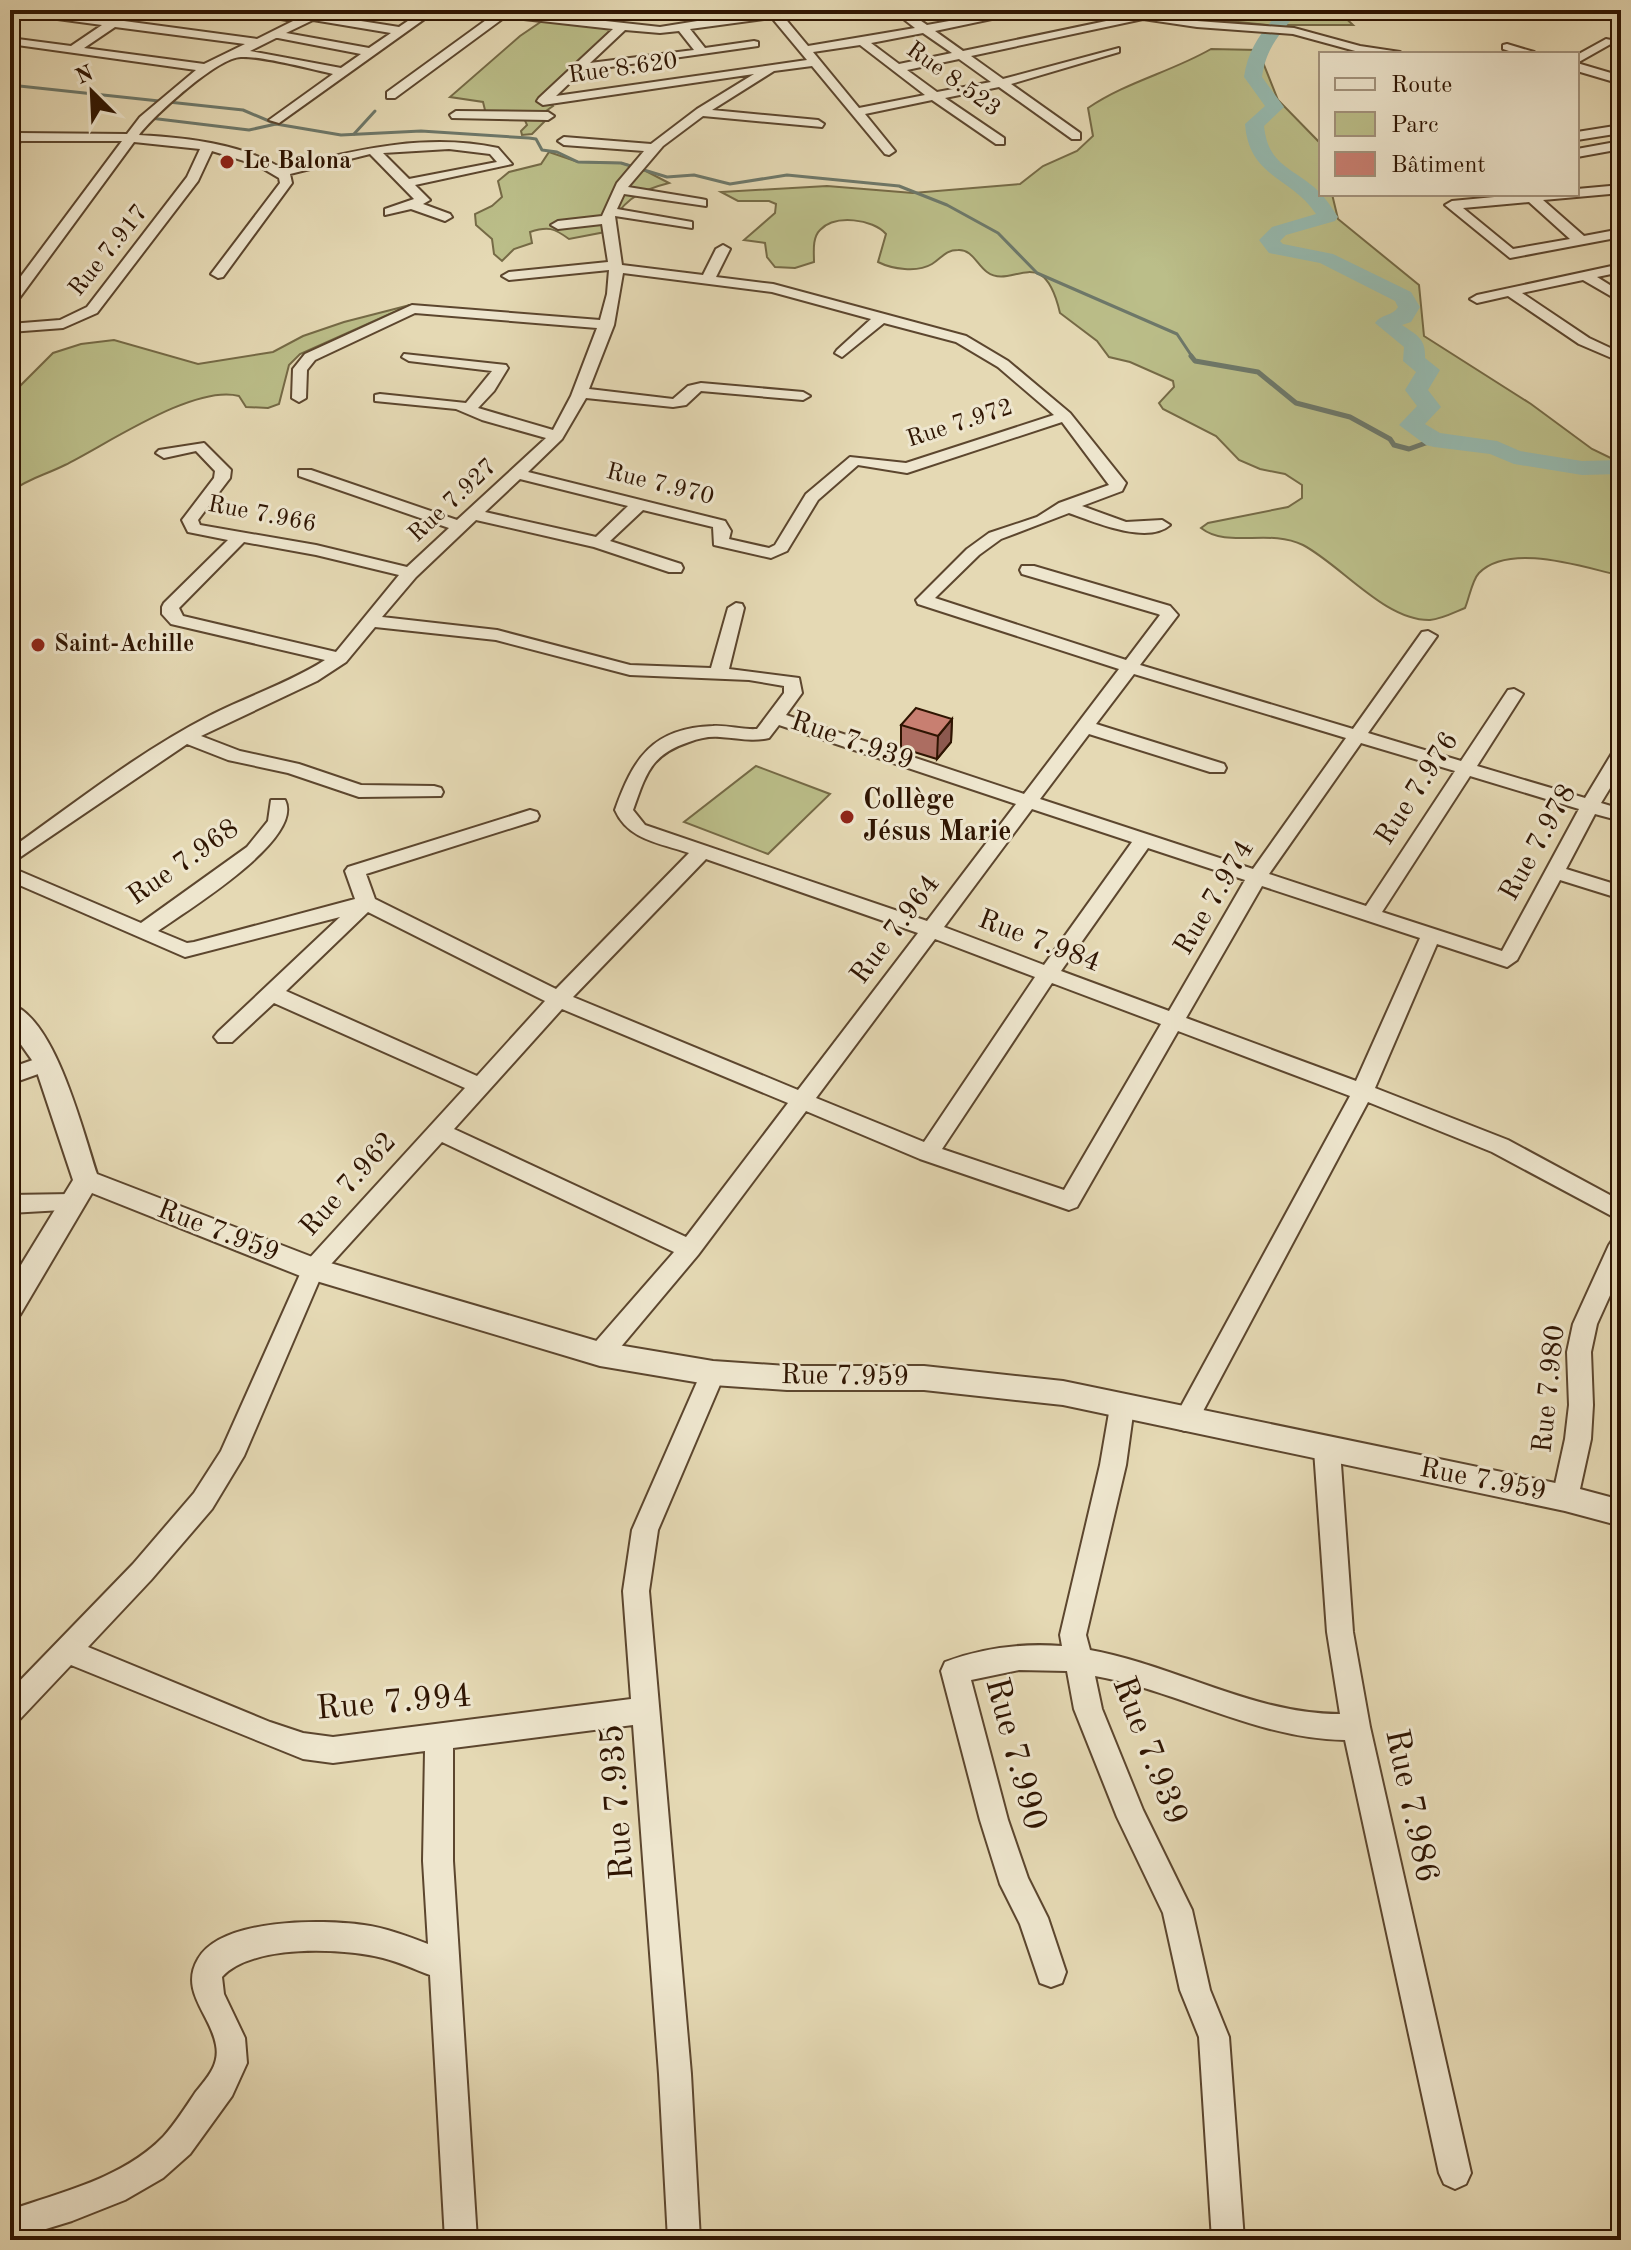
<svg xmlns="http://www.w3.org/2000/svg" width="1631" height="2250" font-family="'Old Standard TT',serif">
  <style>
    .green { fill: #bbbe89; stroke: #756a46; stroke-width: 2 }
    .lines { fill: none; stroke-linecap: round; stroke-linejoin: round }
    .stream-far1 { stroke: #6d786a; stroke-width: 3 }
    .stream { stroke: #6d786a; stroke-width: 5 }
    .river { fill: #96bab0; fill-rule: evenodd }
    .minor-casing { stroke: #5c462e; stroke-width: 4 }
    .tertiary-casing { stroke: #5c462e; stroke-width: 4 }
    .minor { fill: #eee6ce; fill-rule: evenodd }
    .tertiary { fill: #eee6ce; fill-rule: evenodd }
    .wall { fill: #ac6d61; stroke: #2f1502; stroke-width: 2 }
    .shaded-wall { fill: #8c594f; stroke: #2f1502; stroke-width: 2 }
    .building { fill: #c87f71; stroke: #2f1502; stroke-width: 2 }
    .poi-dot { fill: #8f2418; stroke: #eee6ce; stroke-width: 3 }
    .labels { text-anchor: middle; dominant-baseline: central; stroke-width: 6; stroke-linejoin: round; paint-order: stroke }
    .far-street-label { font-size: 24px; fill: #2f1502; stroke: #eee6ce }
    .far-poi-label { font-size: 24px; font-weight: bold; fill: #2f1502; stroke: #eee6ce; text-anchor: start }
    .street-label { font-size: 28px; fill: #2f1502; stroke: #eee6ce }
    .poi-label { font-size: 28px; font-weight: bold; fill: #2f1502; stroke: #eee6ce; text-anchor: start }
    .near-street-label { font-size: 34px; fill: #2f1502; stroke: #eee6ce }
  </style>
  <rect width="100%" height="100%" fill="#e5d9b4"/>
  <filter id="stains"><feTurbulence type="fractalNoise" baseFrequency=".0025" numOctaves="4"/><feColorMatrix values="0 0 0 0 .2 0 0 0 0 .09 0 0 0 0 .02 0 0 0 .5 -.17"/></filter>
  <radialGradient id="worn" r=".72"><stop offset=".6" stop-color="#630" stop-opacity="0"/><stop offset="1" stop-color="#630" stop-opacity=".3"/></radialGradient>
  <!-- green -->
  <g class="green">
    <path d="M1200,10H1337L1353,25H1267L1200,18Z"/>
    <path d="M545,19L617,25L549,101L553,106L546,111L545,121L532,134L522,135L521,131L527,125L524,118L481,113L485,110L483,102L450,97L520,36Z"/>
    <path d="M1211,49L1258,50L1278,100L1321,144V194H1332L1338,219L1419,285L1424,336L1531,404L1592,449L1621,463V578L1614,574C1579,566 1509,543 1479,573C1472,580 1469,599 1465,608C1455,612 1442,619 1430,620C1385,621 1341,565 1303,545C1268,528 1228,549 1201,528L1208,523L1288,507L1302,498V485L1285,474L1260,469L1239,460L1216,436L1163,409L1159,403L1174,387L1173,381L1130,362L1109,357L1097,341L1060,313C1043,240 1012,291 987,272C977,265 972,249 958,250C945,250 942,258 932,264C917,273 892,269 878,262L886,234C873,219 835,214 820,230C812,238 814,252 814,262L795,268L775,267L767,257L765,243L744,240L775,213L776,204L769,201H738L721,192L827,186L913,193L1020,184L1043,166L1077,151L1093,136L1088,108C1126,82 1171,72 1211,49Z"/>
    <path d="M549,152L578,162L621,163L642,169L669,183C636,191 622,202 605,232L569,239C554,228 548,226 530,232L532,243L514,249L502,261L494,254L492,239L476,225L475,214L492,206L502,197L498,181L509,172L541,164Z"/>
    <path d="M410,305L300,354L289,365L279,404L268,408L246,407L239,396C194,384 106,445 65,465C43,476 31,477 10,492V409L16,405L15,391L53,353L81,344L114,340L198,364L273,352L303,336L344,322Z"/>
    <path d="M756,766L830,794L768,854L684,822Z"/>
  </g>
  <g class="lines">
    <!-- stream-far1 -->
    <g class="stream-far1">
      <path d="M10,85L243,110L276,124L341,135L421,131L529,138L536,139L542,150L557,152L578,162L621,163L667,177L694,175L730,184L787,175L899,186L947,205L998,233L1037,273L1177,334L1193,358"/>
      <path d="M150,118L249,130L276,124"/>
      <path d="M354,134L375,111"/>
    </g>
    <!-- stream -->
    <path class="stream" d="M1191,356L1195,361L1258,372L1296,403L1350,417L1390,439L1394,445L1409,449L1434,440"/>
    <!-- river -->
    <path class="river" d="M1281,10H1299C1281,33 1266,47 1262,77L1284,107L1264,126C1268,163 1288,166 1314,187C1324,196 1331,206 1338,217L1335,221L1286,235L1280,241L1283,244L1333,254L1411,292L1420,307L1411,322L1402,325C1417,335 1426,339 1425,358L1440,370L1428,390L1441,407L1425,424L1440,433L1497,441L1520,451L1582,461L1621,460V474L1582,475L1514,464L1490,454L1434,447L1426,445L1399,425L1417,406L1405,390L1416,372L1403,361L1404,347L1375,323C1381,314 1393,316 1398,307L1395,301L1320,263L1269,253L1259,240L1272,227L1316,214C1291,176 1249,178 1245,124L1265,106L1244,77C1248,48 1262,31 1281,10Z"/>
    <!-- minor casing -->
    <g class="minor-casing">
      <g id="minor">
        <path d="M10,10H38L111,20L125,10H139L124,21L257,39L293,21L228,10C253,10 276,15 300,16C310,16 319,10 331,10L323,15L399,27L424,10H437L279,123L269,120L333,74C310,69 262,56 241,57C218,57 153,116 139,135C187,138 239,143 281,168C353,151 425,132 498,148L512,164L415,185L430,200L423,204L450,214L452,217L445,221L411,209L385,215V209L414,199L370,154L290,174L292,183L223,277L218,278L211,274L280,183L279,178L257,165L212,151L198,181L97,313L63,328L10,332V324L60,320L87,307L187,177L200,149L134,142L15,304L10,305V291L122,141H21L10,150V138L18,133L127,134L140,117L196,70L10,44V38L71,46L102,25L13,13ZM313,20L391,33L369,48L286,33ZM115,27L245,44L204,64L84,48ZM276,38H278L361,54L341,68L250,51ZM449,149L490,154L497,162L409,179L383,153Z"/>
        <path d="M477,10H505L660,27L766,10H809L783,16L808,46L915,28L892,10H905L927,25L1010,10H1034L935,31L963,51L1130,16L1106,10H1132L1197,21L1294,28L1360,46L1400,52L1402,54L1359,52L1293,34L1197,27L1143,19L971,56L1003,79L1119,48V52L1011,84L1080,133V139H1072L999,87L945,98L1004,138V144H996L932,100L865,114L895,151L889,155L885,154L812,66L774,71L712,110L818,120L824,124L822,127L703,116L663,146L628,187L701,199L706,200V206L624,194L617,209L692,222V228L615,216L622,265L703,275L716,249L723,245L730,249L716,277L773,284L966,336L1008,361L1070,413L1126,483L1122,491L1082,506L1126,522L1162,520L1170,525C1147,545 1095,522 1069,513L1001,539L979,555L935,598L1126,660L1160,615L1158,614L1022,574L1020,570L1022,566H1034L1170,606L1178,615L1140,665L1353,729L1422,632L1428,631L1437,636L1368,733L1461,761L1508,690L1514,689L1523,694L1477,766L1585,798L1614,750L1621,748V770L1601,803L1621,809V821L1595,814L1566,869L1621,886V899L1560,880L1517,960L1507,967L1437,944L1375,1088L1508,1140L1621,1201V1221L1492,1152L1368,1102L1194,1428L1185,1431L1176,1428L1173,1421L1350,1096L1178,1031L1077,1207L1069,1210L920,1159L806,1111L698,1255L609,1361L600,1364L591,1361L588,1354L591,1347L674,1252L442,1142L322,1274L244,1456L212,1509L151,1580L88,1647L270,1722L303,1733L333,1737L631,1699L623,1591L632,1530L704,1366L713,1363L722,1366L725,1373L658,1530L649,1591L691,2074L700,2240H668L659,2074L633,1725L453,1748V1861L477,2240H445L430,1975C414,1969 399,1962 383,1958C342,1948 252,1944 222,1977L224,1994L245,2038L247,2063L232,2096L190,2154L163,2178L125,2200L72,2221L10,2240V2210C62,2192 123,2178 163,2137C175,2124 185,2108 195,2093C207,2078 220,2065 216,2045C211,2015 179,1991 198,1959C221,1918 323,1919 364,1925C386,1928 407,1936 428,1944L423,1861L425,1751L333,1763L303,1759L71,1665L20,1719L10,1723V1691L133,1564L194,1493L221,1451L305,1263L465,1088L274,1003L232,1042H218L214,1037L218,1032L340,917L185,957L10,881V867L141,923L247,847L268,821L271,800H285C305,839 187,910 158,931L187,943L194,942L355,899L345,871L348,867L530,810L537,812L539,816L537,820L366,874L375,899L556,989L689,853C660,843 628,840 615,810C633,759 652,728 713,726C728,725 742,730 757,729L784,693V686L749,680L630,675L496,640L375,627L346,662L317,681L201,736L240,751L299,764L361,785L434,786L441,788L443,792L441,796L359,797L288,773L228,760L187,744L10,864V849C75,803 139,752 209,716C248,696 289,683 325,660L171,624L162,614V607L164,603L228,540L188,532L182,520L214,478L215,471L196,451L164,458L156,453L159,450L204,443L231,470L230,478L198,520L200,525L316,545L407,567L449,528L299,476V470H311L457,520L546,438L482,420L456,409L375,401V395L380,394L466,403L492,371L409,361L402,357L404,354L506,365L508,368L494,391L478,408L553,430L571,396L597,328L415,313L315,360L307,370L306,398L299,402L292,398L293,369L305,354L412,305L600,320L607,294L609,270L509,280L502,276L509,272L608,262L602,224L558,229L551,225L558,221L602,216L617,183L644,151L564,145L558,141L564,137L651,144L697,109L754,74L543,105L537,101L539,98L613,29L505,17L395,98H387V92L493,15ZM772,18L807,60L556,96L582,71L758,46V42L754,41L705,48L690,29ZM625,30L660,33L679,31L694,50L590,63ZM923,33L952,53L899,64L871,43ZM860,45L925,95L859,108L813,52ZM959,59L991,82L937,92L907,70ZM623,273L772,292L871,319L837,350L835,353L842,357L884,323L956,342L998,367L1054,415L906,463L850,457L806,494L775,545L769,548L729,539L731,531L725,521L528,472L562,439L586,398L673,407L686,405L701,391L803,400L810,396L803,392L701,383L688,386L673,399L589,389L614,325ZM1062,422L1109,485L1059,503L1037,517L989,533L967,549L916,600L918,604L1119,669L1024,794L786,715L802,693L799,678L729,669L744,608L742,604L736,603L728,608L711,668L630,665L497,630L382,617L416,577L476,520L594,547L669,572H681L683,568L681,564L610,541L643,510L713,527L714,545L771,558L787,551L818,500L858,465L907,473ZM520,479L628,506L596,537L485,512ZM244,542L316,555L399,575L336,652L183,616L179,608ZM1134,674L1346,738L1253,869L1040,799L1089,734L1210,772H1224L1226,768L1224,764L1096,724ZM779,725L1016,804L927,921L645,825L633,810C646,774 650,755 689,742C700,738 709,736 720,737C737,738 752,742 769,738ZM1361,743L1455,771L1366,906L1269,874ZM1470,776L1579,809L1502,951L1382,912ZM1032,809L1132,842L1044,965L944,927ZM1148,848L1245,880L1169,1011L1061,971ZM706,859L918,933L798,1090L573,997ZM1262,886L1420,938L1356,1081L1186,1018ZM368,912L545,1001L477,1076L286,991ZM935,939L1035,977L924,1142L816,1098ZM1052,983L1161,1024L1064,1190L942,1149ZM562,1009L788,1103L686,1237L454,1129Z"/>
        <path d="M1344,10H1365L1344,14Z"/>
        <path d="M1606,39L1616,41L1577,63L1621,76V84L1577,71V55Z"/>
        <path d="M1507,44L1534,52L1536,54H1518L1503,49V45Z"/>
        <path d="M456,111L548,112L554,116L548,120L452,118L450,115Z"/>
        <path d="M1621,125V133L1577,140V132Z"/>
        <path d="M1621,141V149L1577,157V149Z"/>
        <path d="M1621,185V193L1543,200L1584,236L1621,229V237L1510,258L1445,205L1452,201L1527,194H1577V189ZM1529,202L1570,239L1513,249L1463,208Z"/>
        <path d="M1621,264V272L1597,277L1621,292V302L1583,280L1522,293L1589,338L1621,353V362L1579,344L1508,296L1477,303L1470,299L1477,295Z"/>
        <path d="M47,1055L55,1058L58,1063L55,1068L10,1084V1068Z"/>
        <path d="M72,1194L80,1197L83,1203L80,1209L10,1213V1195Z"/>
        <path d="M1621,1236V1271L1597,1324L1591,1352L1593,1405L1591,1439L1578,1498L1574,1506L1565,1509L1556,1506L1552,1498L1565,1439L1569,1405L1567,1352L1573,1324L1609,1245L1613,1239Z"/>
        <path d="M1122,1397L1131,1400L1134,1407L1126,1465L1086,1635L1090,1650C1174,1665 1253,1714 1340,1714L1327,1632L1314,1450L1318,1443L1327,1439L1336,1443L1340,1450L1353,1632L1370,1727L1471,2173L1466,2184L1455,2189L1444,2184L1439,2173L1345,1740C1257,1739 1180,1691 1095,1676L1102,1709L1143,1810L1192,1910L1210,1990L1229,2037L1244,2240H1212L1199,2037L1180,1990L1163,1913L1117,1817L1074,1709L1067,1671L1019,1670L971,1680L1008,1820L1028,1878L1048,1918L1066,1972L1062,1983L1051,1987L1040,1983L1020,1924L1000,1884L980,1820L941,1671L945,1662C982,1648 1023,1643 1062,1646L1060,1635L1100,1465L1110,1407L1113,1400Z"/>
      </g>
    </g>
    <!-- tertiary casing -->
    <g class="tertiary-casing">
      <path id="tertiary" d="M10,1004C55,1017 83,1132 97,1174L320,1260L600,1342L713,1361L787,1366H924L1063,1381L1565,1485L1621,1500V1526L1565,1511L1063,1405L924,1390H787L713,1385L600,1366L303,1277L92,1193L20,1315L10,1318V1283L73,1180L34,1063L10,1029Z"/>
    </g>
    <!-- minor -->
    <use href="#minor" class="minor"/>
    <!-- tertiary -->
    <use href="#tertiary" class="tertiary"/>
  </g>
  <!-- wall -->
  <path class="wall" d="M952,719L951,742L937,759L901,748V725Z"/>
  <!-- shaded-wall -->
  <path class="shaded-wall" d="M952,719L951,742L937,759L938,736Z"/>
  <!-- building -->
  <path class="building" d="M916,708L952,719L938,736L901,725Z"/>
  <!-- markers -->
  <g class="poi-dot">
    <circle cx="227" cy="162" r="8"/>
    <circle cx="38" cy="645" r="8"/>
    <circle cx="847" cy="817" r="8"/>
  </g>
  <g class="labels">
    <!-- far-street labels -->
    <g class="far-street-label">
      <text transform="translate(623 69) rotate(-8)">Rue 8.620</text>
      <text transform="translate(953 80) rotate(36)">Rue 8.523</text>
      <text transform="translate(109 251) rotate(-51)">Rue 7.917</text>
      <text transform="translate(960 424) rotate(-18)">Rue 7.972</text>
      <text transform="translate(660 485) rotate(14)">Rue 7.970</text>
      <text transform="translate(453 501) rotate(-43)">Rue 7.927</text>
      <text transform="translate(262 515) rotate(11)">Rue 7.966</text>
    </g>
    <!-- far-poi labels -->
    <g class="far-poi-label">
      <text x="243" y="162">Le Balona</text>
      <text x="54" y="645">Saint-Achille</text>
    </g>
    <!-- street labels -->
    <g class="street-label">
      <text transform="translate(852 742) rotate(19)">Rue 7.939</text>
      <text transform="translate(1418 789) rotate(-57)">Rue 7.976</text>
      <text transform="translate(1539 843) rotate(-61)">Rue 7.978</text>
      <text transform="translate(184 863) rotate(-35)">Rue 7.968</text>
      <text transform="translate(1215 898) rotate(-59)">Rue 7.974</text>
      <text transform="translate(896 930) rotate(-53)">Rue 7.964</text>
      <text transform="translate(1039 942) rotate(21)">Rue 7.984</text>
      <text transform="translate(349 1185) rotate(-48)">Rue 7.962</text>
      <text transform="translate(218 1232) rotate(21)">Rue 7.959</text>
      <text transform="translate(845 1377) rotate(1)">Rue 7.959</text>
      <text transform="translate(1550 1389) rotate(-84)">Rue 7.980</text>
      <text transform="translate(1483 1481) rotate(11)">Rue 7.959</text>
    </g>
    <!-- poi labels -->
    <g class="poi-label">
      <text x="863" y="801">Collège<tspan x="863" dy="32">Jésus Marie</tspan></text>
    </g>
    <!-- near-street labels -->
    <g class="near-street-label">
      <text transform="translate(394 1703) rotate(-5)">Rue 7.994</text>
      <text transform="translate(1149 1751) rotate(69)">Rue 7.939</text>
      <text transform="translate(1015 1754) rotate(75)">Rue 7.990</text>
      <text transform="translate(618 1802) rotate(-94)">Rue 7.935</text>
      <text transform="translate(1411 1806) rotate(78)">Rue 7.986</text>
    </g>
  </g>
  <!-- margin -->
  <rect width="1631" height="2250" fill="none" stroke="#e5d9b4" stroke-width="40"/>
  <rect x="12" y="12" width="1607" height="2226" fill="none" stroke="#2f1502" stroke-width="4"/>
  <rect x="20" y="20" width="1591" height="2210" fill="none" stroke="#2f1502" stroke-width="2"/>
  <!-- legend -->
  <rect x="1319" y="52" width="260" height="144" fill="#eee6ce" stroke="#a2927c" stroke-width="2"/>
  <rect x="1335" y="78" width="40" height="12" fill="#eee6ce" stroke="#a2927c" stroke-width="2"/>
  <text x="1391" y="92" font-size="24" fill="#2f1502">Route</text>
  <rect x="1335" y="112" width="40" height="24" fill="#bbbe89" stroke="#a2927c" stroke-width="2"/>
  <text x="1391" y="132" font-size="24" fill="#2f1502">Parc</text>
  <rect x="1335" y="152" width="40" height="24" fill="#c87f71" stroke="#a2927c" stroke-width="2"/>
  <text x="1391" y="172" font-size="24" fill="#2f1502">Bâtiment</text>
  <!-- north arrow -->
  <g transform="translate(92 92) rotate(336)" stroke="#eee6ce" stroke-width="6" paint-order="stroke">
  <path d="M0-6L14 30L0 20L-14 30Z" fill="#2f1502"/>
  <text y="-12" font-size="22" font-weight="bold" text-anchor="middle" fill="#2f1502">N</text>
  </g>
  <rect width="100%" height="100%" filter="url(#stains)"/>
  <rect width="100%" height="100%" fill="url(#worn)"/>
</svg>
